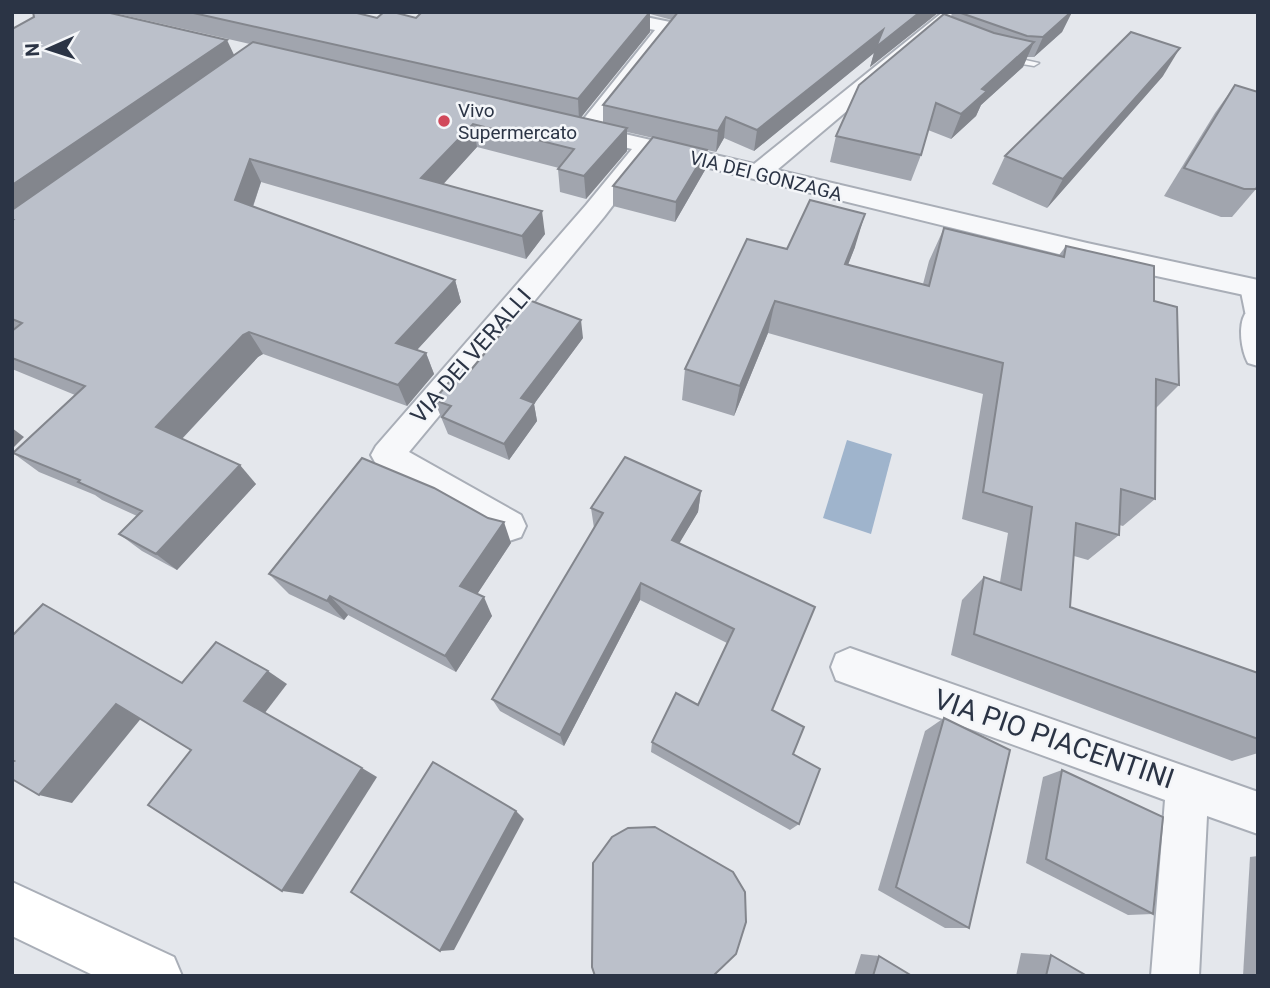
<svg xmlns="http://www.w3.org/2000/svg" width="1270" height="988" font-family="Roboto,sans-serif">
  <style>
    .water { fill: #9fb4cc }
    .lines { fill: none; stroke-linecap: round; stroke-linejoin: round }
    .service-casing { stroke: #a9aeb7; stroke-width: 3 }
    .pedestrian-casing { stroke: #a9aeb7; stroke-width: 4 }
    .minor-casing { stroke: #a9aeb7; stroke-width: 4 }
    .secondary-casing { stroke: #a9aeb7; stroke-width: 4 }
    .service { fill: #f7f8fa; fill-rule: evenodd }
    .pedestrian { fill: #f7f8fa; fill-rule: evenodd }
    .minor { fill: #f7f8fa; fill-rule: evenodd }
    .secondary { fill: #fff; fill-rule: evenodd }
    .wall { fill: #a1a5ae; fill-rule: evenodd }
    .shaded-wall { fill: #83868d }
    .building { fill: #bbc0ca; stroke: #83868d; stroke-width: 2 }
    .poi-dot { fill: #d1495b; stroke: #f4f6f9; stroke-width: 2.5 }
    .labels { text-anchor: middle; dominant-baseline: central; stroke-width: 5; stroke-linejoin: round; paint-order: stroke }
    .far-poi-label { font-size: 19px; fill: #2b3445; stroke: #f4f6f9; text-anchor: start }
    .far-street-label { font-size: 19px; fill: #2b3445; stroke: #f4f6f9 }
    .street-label { font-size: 23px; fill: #2b3445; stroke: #f4f6f9 }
    .near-street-label { font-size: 28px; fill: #2b3445; stroke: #f4f6f9 }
  </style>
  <rect width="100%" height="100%" fill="#e4e7ec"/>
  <!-- water -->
  <path class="water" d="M847,440L892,454L871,534L823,518Z"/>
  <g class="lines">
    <!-- service casing -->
    <g class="service-casing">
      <path id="service" d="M1007,56L1039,63L1034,66L1004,61L1002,59Z"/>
    </g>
    <!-- pedestrian casing -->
    <g class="pedestrian-casing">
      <path id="pedestrian" d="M1250,280L1258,283V328L1248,326L1240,287L1243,282Z"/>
    </g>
    <!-- minor casing -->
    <g class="minor-casing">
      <g id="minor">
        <path d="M581,12H621L675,23L678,27L599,128L754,164L943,12H964L777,170L1087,243L1258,280V298L1087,261L652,154L604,217L409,452L521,515L526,526L521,537L509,541L497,537L376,464L371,455L376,446L586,205L632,149L577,136L574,131L655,30L590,18Z"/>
        <path d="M1255,311L1258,312V366L1248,363C1241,350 1238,326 1245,314Z"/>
        <path d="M850,648L1258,792V834L1207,816L1199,976H1151L1165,800L836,680L831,667L836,654Z"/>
      </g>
    </g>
    <!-- secondary casing -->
    <g class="secondary-casing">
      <path id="secondary" d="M12,882L174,957L182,976H95L12,936Z"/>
    </g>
    <!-- service -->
    <use href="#service" class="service"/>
    <!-- pedestrian -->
    <use href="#pedestrian" class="pedestrian"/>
    <!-- minor -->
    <use href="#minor" class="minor"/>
    <!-- secondary -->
    <use href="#secondary" class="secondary"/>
  </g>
  <!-- wall -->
  <g class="wall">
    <path d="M110,12H353L377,18H416L422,12H939L870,67L874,53L754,151L724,138L716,152L707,150L705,170L675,222L613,206V186L653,138L627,132V151L586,199L560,192L558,169L559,168L477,147L443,184L545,234L526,259L261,182L253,207L455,280L461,302L417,350L426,353L434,374L407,406L263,354L258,357L182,439L256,484L177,570L142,551L119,534L137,516L102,500L95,495L39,472L13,453L75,395L12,369V29L234,55L250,44ZM650,14L672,20L603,105V122L581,117L650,32Z"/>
    <path d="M952,12H1072L1062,32L1034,57H1027L1023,67L981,105L976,116L951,139L928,130L921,155L911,181L830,162L836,136L951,17Z"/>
    <path d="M1163,76L1047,208L992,184L1005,156Z"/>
    <path d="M1235,85L1256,189L1232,217H1221L1164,196L1215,113Z"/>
    <path d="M944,228L1059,255L1066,246L1154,301L1179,385L1156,408L1155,499L1123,526L1119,525V535L1088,560L1074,556L1070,607L1258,673V753L1232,761L951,655L962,600L984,577L1000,582L1008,533L962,519L983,394L768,333L734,416L682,400L685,369L787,249L855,247L848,265L923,284L929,261Z"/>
    <path d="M583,338L534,404L537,421L509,460L448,434L434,400L470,371Z"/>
    <path d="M701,491L698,512L679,543L815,607L772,710L793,754L799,824L790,830L651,752L652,742L698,705L727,643L640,600L564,746L500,711L492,699L594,528L591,508Z"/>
    <path d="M511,543L477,594L492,616L456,672L348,615L344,620L289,594L269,574Z"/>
    <path d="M944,718L969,928H945L878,890L925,731Z"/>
    <path d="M1062,770L1153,914L1128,915L1026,863L1043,777Z"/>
    <path d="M1258,856V976H1243L1250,857Z"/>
    <path d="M1021,953L1051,955L1087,976H1016Z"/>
    <path d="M861,954L879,956L912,976H854Z"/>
  </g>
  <!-- shaded-wall -->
  <g class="shaded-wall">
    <path d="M650,12V32L579,120L578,99Z"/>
    <path d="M920,12H939L870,67L874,53L754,151L757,130L883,30Z"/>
    <path d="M1063,12H1072L1062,32L1034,57L1043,37Z"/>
    <path d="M227,40L236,59L12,217V185Z"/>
    <path d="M1034,42L1023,67L981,105L976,116L951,139L961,114L982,89Z"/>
    <path d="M1180,48L1163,76L1047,208L1063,179Z"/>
    <path d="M726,117L724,138L716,152L718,131Z"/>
    <path d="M473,124L477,147L428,201L421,178Z"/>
    <path d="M627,128V151L586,199L584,176Z"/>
    <path d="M707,150L705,170L675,222L676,202Z"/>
    <path d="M250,159L261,182L247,223L235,200Z"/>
    <path d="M542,211L545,234L526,259L522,236Z"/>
    <path d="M865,214L855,247L835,297L845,264Z"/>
    <path d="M455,280L461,302L404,364L396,343Z"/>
    <path d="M775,301L768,333L734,416L740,386Z"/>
    <path d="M581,320L583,338L534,404L537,421L509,460L504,444L521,398Z"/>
    <path d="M249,332L263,354L258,357L175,446L156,427L243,335Z"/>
    <path d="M426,353L434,374L407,406L398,385Z"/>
    <path d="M12,428L24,437L12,449Z"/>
    <path d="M240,465L256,484L177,570L156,554Z"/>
    <path d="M701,491L698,512L670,559L672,540Z"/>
    <path d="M504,522L511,543L470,605L460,586Z"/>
    <path d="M641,583L640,600L564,746L560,735Z"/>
    <path d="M330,596L348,615L344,620L327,601Z"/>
    <path d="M484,597L492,616L456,672L445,656Z"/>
    <path d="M268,671L287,684L264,714L244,701Z"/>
    <path d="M116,704L143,716L72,803L39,795Z"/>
    <path d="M362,768L377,777L303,894L282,891Z"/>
    <path d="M516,811L524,819L454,950L440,951Z"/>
  </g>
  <!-- building -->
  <g class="building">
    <path d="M106,12L227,40L12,185V29L34,17L33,12Z"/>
    <path d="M189,12H353L377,18L384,12H393L416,18L422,12H650L578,99Z"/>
    <path d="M678,12H920L876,47L883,30L757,130L726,117L718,131L603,105Z"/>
    <path d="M958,12H1071L1043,37L1027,36Z"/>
    <path d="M944,14L994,33L1034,42L982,89L987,91L961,114L936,103L921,155L836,136L859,85Z"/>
    <path d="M1131,32L1180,48L1063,179L1005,156Z"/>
    <path d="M253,42L627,128L584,176L558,169L574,149L473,124L421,178L542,211L522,236L250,159L235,200L455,280L396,343L426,353L398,385L249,332L243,335L156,427L240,465L156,554L119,534L142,511L78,482L80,480L13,453L85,386L12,358V331L22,323L12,319V221L13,220H12V210Z"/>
    <path d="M1235,85L1258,92V185L1256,189H1244L1184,168Z"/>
    <path d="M653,137L707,150L676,202L613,186Z"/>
    <path d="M810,200L865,214L845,264L929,286L944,228L1064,257L1066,246L1154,266V301L1177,307L1179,385L1156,379L1155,499L1121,489L1119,535L1076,523L1070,607L1258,673V739L974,634L984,577L1021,590L1032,507L983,492L1003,363L775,301L740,386L685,369L747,239L787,249Z"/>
    <path d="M529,300L581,320L521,398L534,403L504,444L442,417L451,406L434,400L461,368L470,371Z"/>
    <path d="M625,457L701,491L672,540L815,607L772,710L804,727L793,754L820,769L799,824L652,742L676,693L698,705L734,629L641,583L560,735L492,699L603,513L591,508Z"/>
    <path d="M362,458L434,488L488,518L504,522L460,586L484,597L445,656L330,596L327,601L269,574Z"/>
    <path d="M43,604L182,683L216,642L268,671L244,701L362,768L282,891L148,805L191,750L116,704L39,795L12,779V762L14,761L12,760V636Z"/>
    <path d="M944,718L1010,750L969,928L896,887Z"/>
    <path d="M433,762L516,811L440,951L351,892Z"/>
    <path d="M1062,770L1163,817L1153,914L1046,859Z"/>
    <path d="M655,827L733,872L745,892L746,922L736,954L713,976H595L592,967L593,863L612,837L628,828Z"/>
    <path d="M1051,955L1087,976H1046Z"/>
    <path d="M879,956L912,976H873Z"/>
  </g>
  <!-- markers -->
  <circle class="poi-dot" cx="444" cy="121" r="7"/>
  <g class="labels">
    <!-- far-poi labels -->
    <g class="far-poi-label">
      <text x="458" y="110">Vivo<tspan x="458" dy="22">Supermercato</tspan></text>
    </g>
    <!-- far-street labels -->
    <g class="far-street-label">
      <text transform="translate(766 176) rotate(14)">VIA DEI GONZAGA</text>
    </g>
    <!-- street labels -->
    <g class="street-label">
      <text transform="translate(471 356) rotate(-49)">VIA DEI VERALLI</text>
    </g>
    <!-- near-street labels -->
    <g class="near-street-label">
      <text transform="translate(1054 739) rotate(19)">VIA PIO PIACENTINI</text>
    </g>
  </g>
  <!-- border -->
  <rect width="1270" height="988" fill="none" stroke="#2b3445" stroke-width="28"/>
  <!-- north arrow -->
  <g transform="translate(49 49) rotate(267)" stroke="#f4f6f9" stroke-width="5" paint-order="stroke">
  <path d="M0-5L12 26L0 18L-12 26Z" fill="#2b3445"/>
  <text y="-10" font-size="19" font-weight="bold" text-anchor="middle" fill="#2b3445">N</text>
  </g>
</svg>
